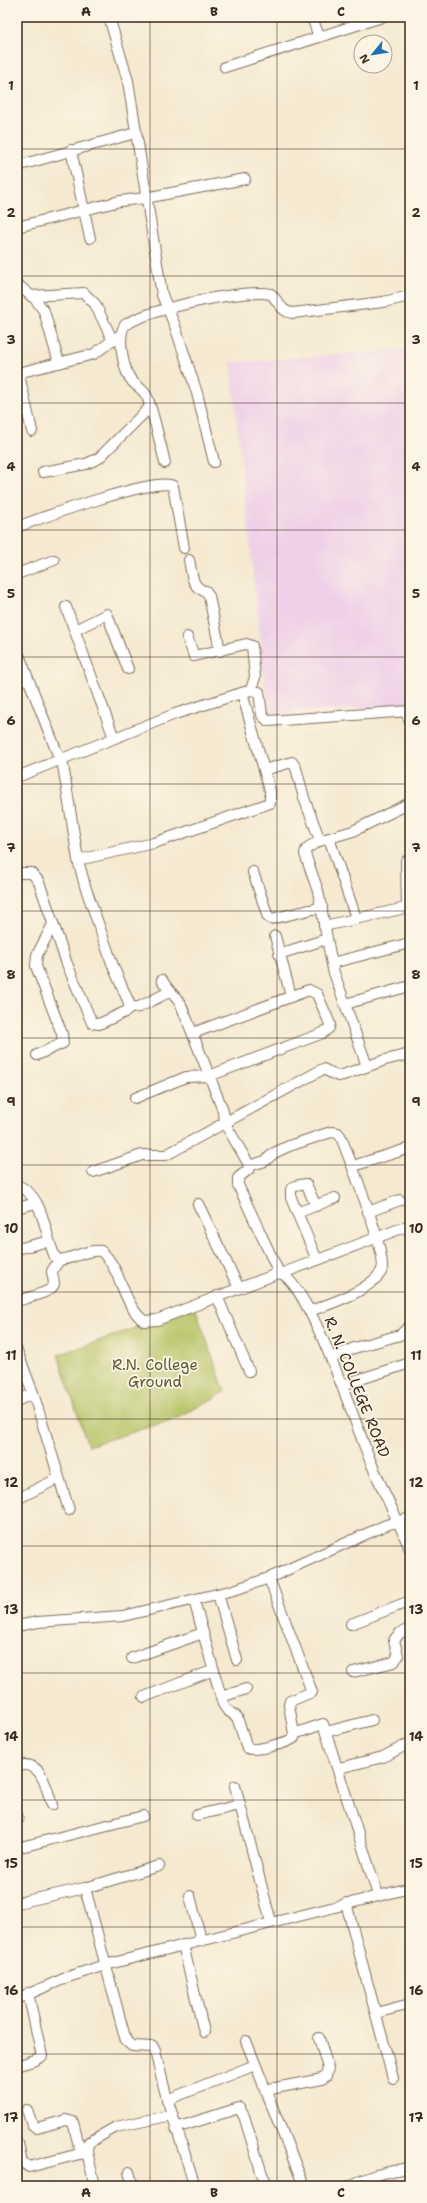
<svg xmlns="http://www.w3.org/2000/svg" width="427" height="2203" font-family="'Shantell Sans',sans-serif">
  <style>
    .built { fill: #eed0e8 }
    .green { fill: #b5c264; stroke: #787641 }
    .lines { fill: none; stroke-linecap: round; stroke-linejoin: round }
    .minor-casing { stroke: #7c6d5c; stroke-width: 12 }
    .minor { stroke: #fff; stroke-width: 10 }
    .grid { fill: none; stroke: #3b2a1e; stroke-width: 1; stroke-opacity: 0.55 }
    .labels { text-anchor: middle; dominant-baseline: central; stroke-width: 3.5; stroke-linejoin: round; paint-order: stroke }
    .park-label { font-size: 15px; fill: #605833; stroke: #fcf5e5 }
    .street-label { font-size: 15px; fill: #3b2a1e; stroke: #fcf5e5 }
    .neatline { fill: none; stroke: #3b2a1e; stroke-width: 1.5 }
    .grid-label { font-size: 13px; text-anchor: middle; font-weight: bold; fill: #3b2a1e }
  </style>
  <rect width="100%" height="100%" fill="#fcf5e5"/>
  <filter id="ink" filterUnits="userSpaceOnUse"><feTurbulence type="fractalNoise" baseFrequency=".025" numOctaves="2"/><feDisplacementMap in="SourceGraphic" scale="8" xChannelSelector="R" yChannelSelector="G"/><feConvolveMatrix kernelMatrix="1 2 1 2 8 2 1 2 1" color-interpolation-filters="sRGB"/></filter>
  <filter id="wash" filterUnits="userSpaceOnUse"><feTurbulence type="fractalNoise" baseFrequency=".012" numOctaves="4" result="noise"/><feDisplacementMap in="SourceGraphic" scale="16" xChannelSelector="R" yChannelSelector="G"/><feGaussianBlur stdDeviation="0.9" result="paint"/><feColorMatrix in="noise" values="0 0 0 0 0 0 0 0 0 0 0 0 0 0 0 0 0 1.4 0 .05"/><feComposite in="paint" operator="in"/></filter>
  <g filter="url(#wash)">
    <rect width="100%" height="100%" fill="#f5e9d0"/>
    <!-- built -->
    <path class="built" d="M410,349V705L268,714L231,363Z"/>
    <!-- green -->
    <path class="green" d="M195,1307L225,1392L175,1419L88,1446L58,1355Z"/>
  </g>
  <g filter="url(#ink)">
    <g class="lines">
      <!-- minor casing -->
      <g class="minor-casing">
        <g id="minor">
          <path d="M109,17L128,81L162,295L175,326L197,393L214,462"/>
          <path d="M312,17L319,37"/>
          <path d="M225,67L382,17"/>
          <path d="M71,150L90,238"/>
          <path d="M17,166L135,133"/>
          <path d="M17,227L120,201L145,198L245,179"/>
          <path d="M17,284L35,299L44,311L59,363"/>
          <path d="M31,296L84,293L95,304L113,341"/>
          <path d="M32,431L19,375L22,372L94,354L120,335"/>
          <path d="M165,463C160,442 155,420 148,399C145,390 138,388 132,381C123,371 117,336 125,325C150,309 242,289 271,294C279,302 281,312 293,313L383,302L410,296"/>
          <path d="M43,472L86,464L99,458L150,407"/>
          <path d="M17,527C38,519 161,475 173,486L184,548"/>
          <path d="M189,560C192,572 191,589 206,591L209,596L220,651"/>
          <path d="M17,574L54,560"/>
          <path d="M66,607L114,738"/>
          <path d="M75,630L107,614L128,669"/>
          <path d="M187,637L194,656L246,644L252,646L255,677L251,690"/>
          <path d="M17,650L58,755L62,759L175,714L251,690L259,692L262,715L268,721L410,711"/>
          <path d="M17,682L27,678"/>
          <path d="M406,712L410,721"/>
          <path d="M264,770L292,762L296,768L304,798L318,835L319,841C313,846 306,845 305,854L318,891L333,970L367,1066"/>
          <path d="M17,777L62,759L78,860L85,886L113,966L129,1003V1008L127,1011L99,1024L92,1023L67,964L39,882L32,873H17"/>
          <path d="M329,838L356,918"/>
          <path d="M319,841L353,831L410,803"/>
          <path d="M78,860L154,843L270,803V791L242,693"/>
          <path d="M406,861L407,907"/>
          <path d="M253,872L268,917L271,919L322,907"/>
          <path d="M324,926L410,907"/>
          <path d="M275,936L291,996"/>
          <path d="M279,954L327,939"/>
          <path d="M332,963L410,943"/>
          <path d="M162,980C167,990 177,996 182,1007L222,1108L227,1127L248,1163L249,1169L238,1178V1185L279,1273"/>
          <path d="M345,1004L410,986"/>
          <path d="M129,1008L139,1007L169,992"/>
          <path d="M37,1055L63,1043L62,1034L36,966L37,955L53,924"/>
          <path d="M135,1098L186,1077L209,1076L323,1033L329,1028L330,1024L317,994L309,990L193,1033"/>
          <path d="M249,1166L265,1161L274,1153L289,1146L331,1132L338,1133L341,1137C348,1156 390,1259 381,1272C369,1291 330,1304 310,1311"/>
          <path d="M353,1166L410,1148"/>
          <path d="M93,1172L142,1155H166L323,1069L338,1076L343,1075L385,1060L410,1054"/>
          <path d="M17,1185C45,1196 44,1234 55,1257L59,1260C73,1259 86,1249 101,1251C122,1269 122,1304 144,1321L157,1320L279,1273C308,1278 359,1435 372,1465C384,1493 398,1520 410,1549"/>
          <path d="M198,1204L239,1288"/>
          <path d="M316,1206L306,1184L295,1186L291,1189V1198L317,1260"/>
          <path d="M17,1208L36,1203"/>
          <path d="M368,1212L400,1200"/>
          <path d="M297,1213L335,1198"/>
          <path d="M17,1249L49,1241"/>
          <path d="M283,1273L410,1225"/>
          <path d="M217,1296L249,1371"/>
          <path d="M17,1301C25,1298 52,1293 54,1284C54,1280 52,1275 52,1271L59,1260"/>
          <path d="M17,1351L33,1393L69,1510"/>
          <path d="M331,1358L354,1348L400,1335L410,1326"/>
          <path d="M342,1385L410,1363"/>
          <path d="M17,1401L33,1393"/>
          <path d="M17,1499L59,1478"/>
          <path d="M218,1594L237,1660"/>
          <path d="M194,1600L223,1704L227,1710L237,1717L247,1748C254,1752 287,1743 294,1738V1734L289,1705L290,1701L312,1692L269,1578"/>
          <path d="M351,1624L410,1601"/>
          <path d="M17,1626L38,1622L123,1616L234,1590L269,1578L386,1525L410,1518"/>
          <path d="M132,1658L203,1633"/>
          <path d="M353,1672L394,1662L398,1656L394,1640L400,1633L410,1629"/>
          <path d="M144,1697L214,1670"/>
          <path d="M221,1697L246,1689"/>
          <path d="M326,1732L372,1720"/>
          <path d="M294,1734L323,1724L378,1895"/>
          <path d="M17,1766C42,1759 46,1787 52,1805"/>
          <path d="M339,1768L383,1757L410,1743"/>
          <path d="M235,1786L271,1922"/>
          <path d="M17,1815L18,1820"/>
          <path d="M197,1815L240,1805"/>
          <path d="M17,1848L143,1816"/>
          <path d="M85,1888L126,2041L132,2046L153,2047L155,2051L166,2095L195,2186"/>
          <path d="M190,1896L201,1940"/>
          <path d="M17,1903L85,1888L159,1866"/>
          <path d="M346,1903L393,2078"/>
          <path d="M183,1945L204,2032"/>
          <path d="M17,1999L68,1977L105,1965L410,1888"/>
          <path d="M376,2013L410,2004"/>
          <path d="M246,2041L304,2186"/>
          <path d="M17,2066L35,2060L42,2056L28,1993"/>
          <path d="M265,2090L322,2079L326,2076L328,2068L319,2038"/>
          <path d="M167,2100L255,2065"/>
          <path d="M27,2110L32,2124L37,2128L66,2120L73,2122L81,2154"/>
          <path d="M176,2128L239,2108L244,2116L262,2174L268,2186"/>
          <path d="M18,2143L22,2162L29,2167L87,2152"/>
          <path d="M129,2172L133,2186"/>
          <path d="M95,2186L87,2152L88,2143L116,2127L172,2115"/>
          <path d="M348,2186L376,2175L410,2167"/>
        </g>
      </g>
      <!-- minor -->
      <use href="#minor" class="minor"/>
    </g>
  </g>
  <!-- grid -->
  <path class="grid" d="M150,17V2186M277,17V2186M17,149H410M17,276H410M17,403H410M17,530H410M17,657H410M17,784H410M17,911H410M17,1038H410M17,1165H410M17,1292H410M17,1419H410M17,1546H410M17,1673H410M17,1800H410M17,1927H410M17,2054H410"/>
  <g class="labels">
    <!-- park labels -->
    <g class="park-label">
      <text x="155" y="1365">R.N. College<tspan x="155" dy="17">Ground</tspan></text>
    </g>
    <!-- street labels -->
    <g class="street-label">
      <text transform="translate(357 1387) rotate(68)">R. N. COLLEGE ROAD</text>
    </g>
  </g>
  <!-- margin -->
  <rect width="427" height="2203" fill="none" stroke="#fcf5e5" stroke-width="44"/>
  <!-- north arrow -->
  <g transform="translate(373 54) rotate(240)"><circle r="19" fill="#fcf5e5" stroke="#afa495"/>
  <path d="M0-3L7 15L0 10L-7 15Z" fill="#1f6fb2"/>
  <text y="-6" font-size="11" font-weight="bold" text-anchor="middle" fill="#3b2a1e">N</text>
  </g>
  <rect x="22" y="22" width="383" height="2159" class="neatline"/>
  <g class="grid-label">
    <text x="86" y="16">A</text>
    <text x="214" y="16">B</text>
    <text x="341" y="16">C</text>
    <text x="11" y="90">1</text>
    <text x="416" y="90">1</text>
    <text x="11" y="217">2</text>
    <text x="416" y="217">2</text>
    <text x="11" y="344">3</text>
    <text x="416" y="344">3</text>
    <text x="11" y="471">4</text>
    <text x="416" y="471">4</text>
    <text x="11" y="598">5</text>
    <text x="416" y="598">5</text>
    <text x="11" y="725">6</text>
    <text x="416" y="725">6</text>
    <text x="11" y="852">7</text>
    <text x="416" y="852">7</text>
    <text x="11" y="979">8</text>
    <text x="416" y="979">8</text>
    <text x="11" y="1106">9</text>
    <text x="416" y="1106">9</text>
    <text x="11" y="1233">10</text>
    <text x="416" y="1233">10</text>
    <text x="11" y="1360">11</text>
    <text x="416" y="1360">11</text>
    <text x="11" y="1487">12</text>
    <text x="416" y="1487">12</text>
    <text x="11" y="1614">13</text>
    <text x="416" y="1614">13</text>
    <text x="11" y="1741">14</text>
    <text x="416" y="1741">14</text>
    <text x="11" y="1868">15</text>
    <text x="416" y="1868">15</text>
    <text x="11" y="1995">16</text>
    <text x="416" y="1995">16</text>
    <text x="11" y="2122">17</text>
    <text x="416" y="2122">17</text>
    <text x="86" y="2197">A</text>
    <text x="214" y="2197">B</text>
    <text x="341" y="2197">C</text>
  </g>
</svg>
